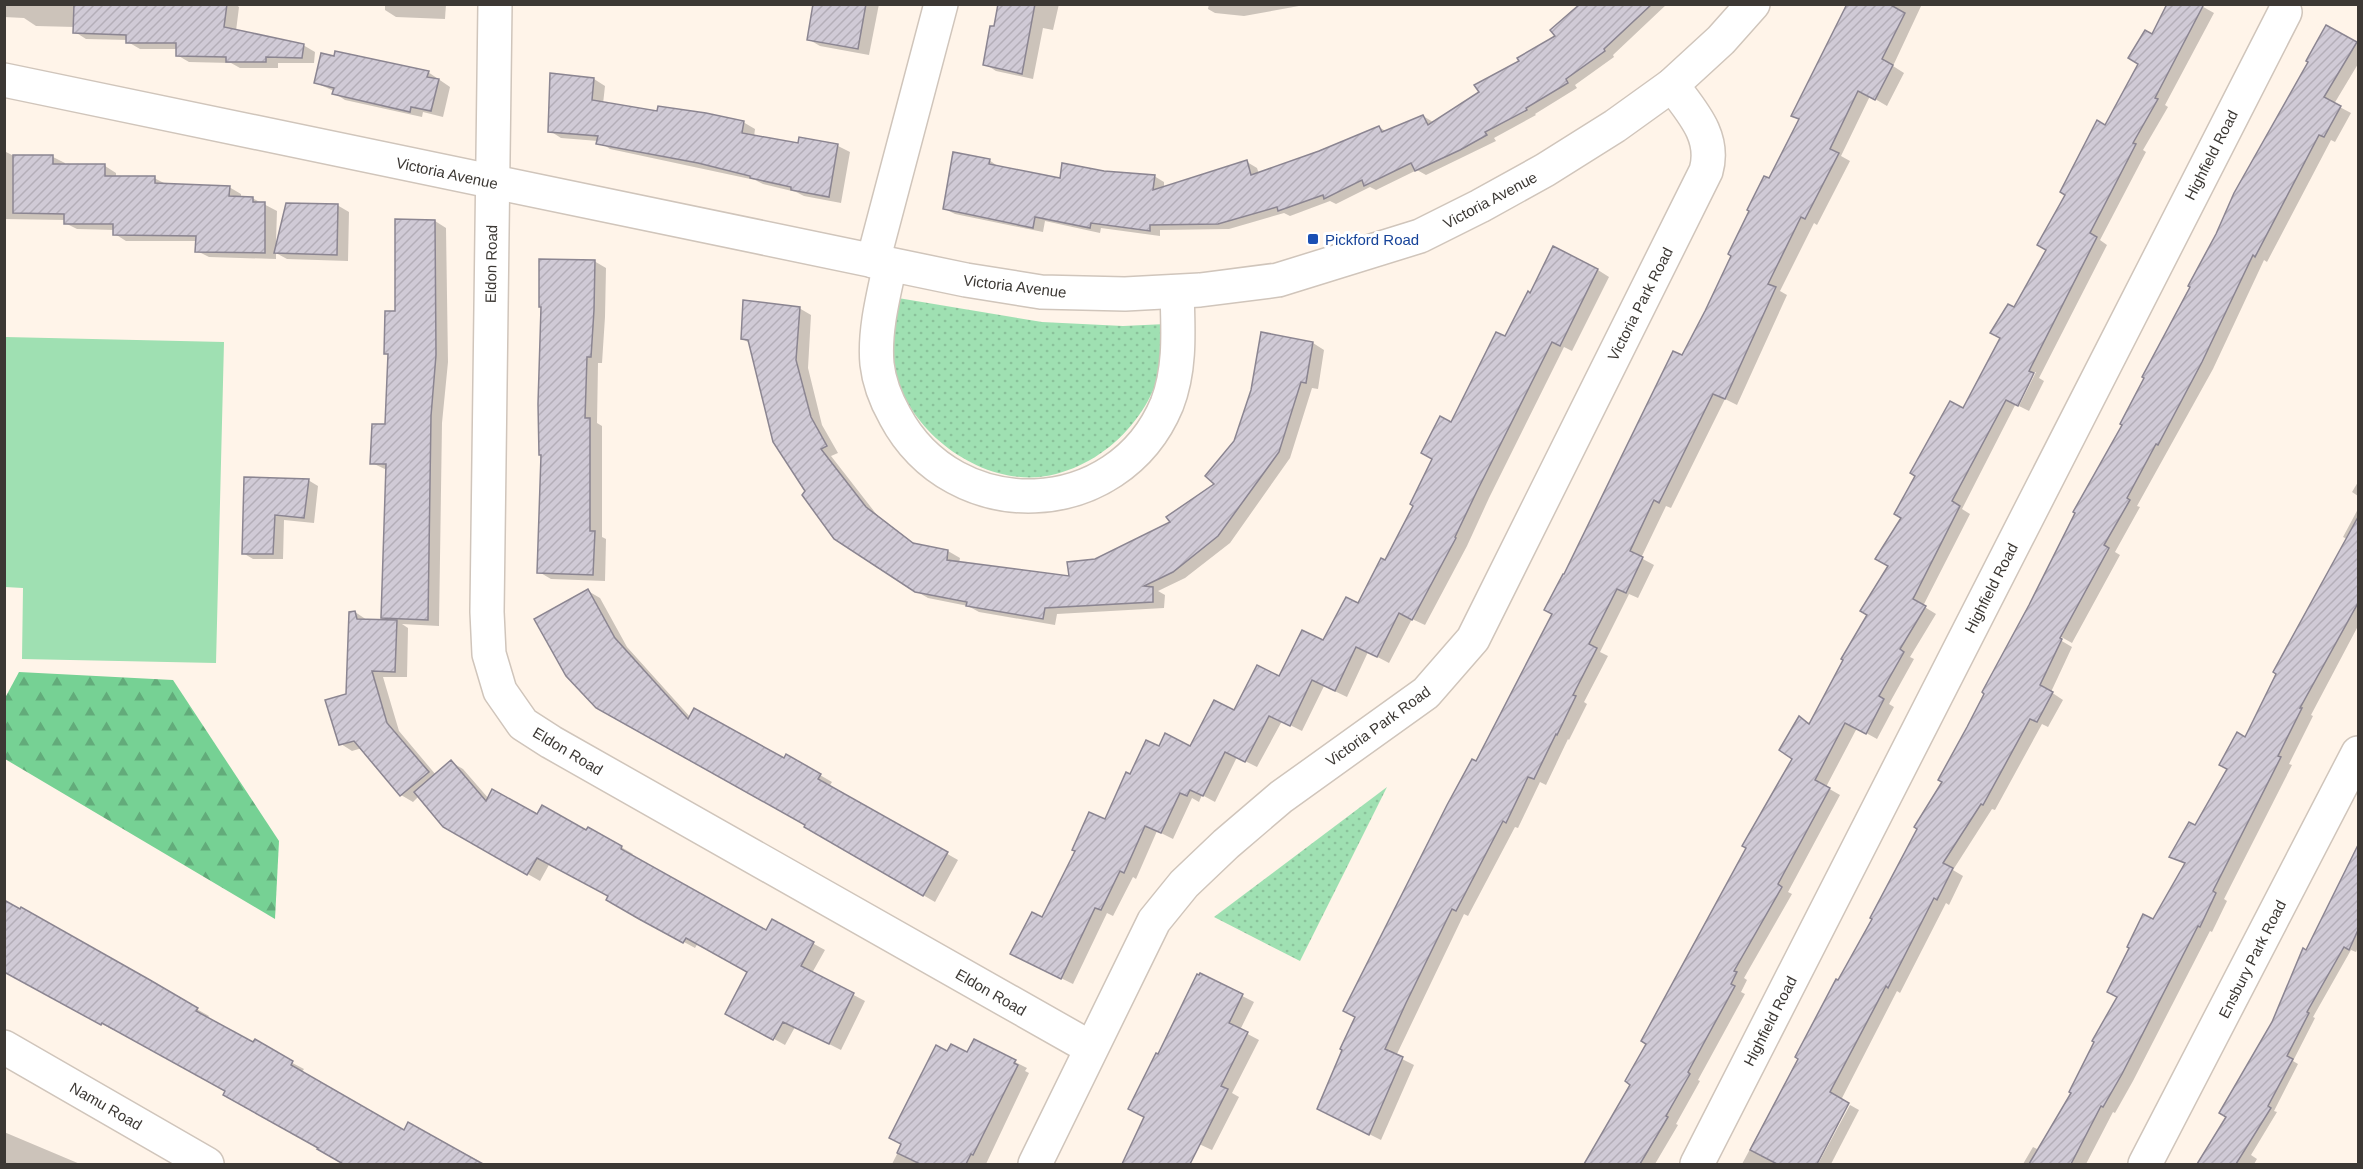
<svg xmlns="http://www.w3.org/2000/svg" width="2363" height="1169" font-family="Helvetica,sans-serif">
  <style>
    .grass { fill: #9fe0b2 }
    .forest { fill: url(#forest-firs) }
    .park { fill: url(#park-dots) }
    .shadow { fill: #0003 }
    .building { fill: url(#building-hatch); stroke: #8b8591; stroke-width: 1.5 }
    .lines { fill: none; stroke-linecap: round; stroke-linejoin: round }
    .minor-casing { stroke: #d0c5bb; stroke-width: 36 }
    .minor { stroke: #fff; stroke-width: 33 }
    .transit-dot { fill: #1a4fb4; stroke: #fff; stroke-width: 2 }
    .labels { text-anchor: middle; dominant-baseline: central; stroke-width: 6; stroke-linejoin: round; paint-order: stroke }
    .street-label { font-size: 15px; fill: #3c3834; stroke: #fff }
    .transit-label { font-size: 15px; fill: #164399; stroke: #fff; text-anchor: start }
  </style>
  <defs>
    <pattern id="forest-firs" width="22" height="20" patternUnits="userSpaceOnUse" patternTransform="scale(1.5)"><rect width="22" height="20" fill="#76d194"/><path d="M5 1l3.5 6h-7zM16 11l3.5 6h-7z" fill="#62ab7a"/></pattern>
    <pattern id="park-dots" width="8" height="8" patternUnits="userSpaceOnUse" patternTransform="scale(1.5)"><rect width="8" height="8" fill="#9fe0b2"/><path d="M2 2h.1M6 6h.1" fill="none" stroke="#8ac19a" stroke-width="1.8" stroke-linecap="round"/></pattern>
    <pattern id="building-hatch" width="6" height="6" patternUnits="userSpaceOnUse" patternTransform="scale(1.5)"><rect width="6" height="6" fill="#d0cad6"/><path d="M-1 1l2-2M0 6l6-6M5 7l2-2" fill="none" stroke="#b4aeb8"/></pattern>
  </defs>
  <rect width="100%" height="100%" fill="#fff4e9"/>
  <!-- grass -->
  <path class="grass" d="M5,337L224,342L216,663L22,659L23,588L5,587Z"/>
  <!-- forest -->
  <path class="forest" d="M19,672L173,680L279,841L275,919L5,759V698Z"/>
  <!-- park -->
  <g class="park">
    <path d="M898,298L1042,322L1123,326L1166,324C1170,391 1122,457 1056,474C989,492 910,436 895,371C890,347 895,322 898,298Z"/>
    <path d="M1387,787L1300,961L1214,917Z"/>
  </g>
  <!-- shadow -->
  <g class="shadow">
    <path d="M4,4H235L239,7L236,31L303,45L315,52L314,63H278V68H240L231,63L189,62L177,55L178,49H140L128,42V40L86,39L75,32V27L36,26L24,18L4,17Z"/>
    <path d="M385,4H446L445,19L396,17L385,10Z"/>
    <path d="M823,4H879L869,55L820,46L808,39Z"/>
    <path d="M999,4H1059L1053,30L1043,28L1033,79L996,71L985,64Z"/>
    <path d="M1209,4H1310L1244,16L1215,13L1208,9Z"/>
    <path d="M1585,4H1667L1613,55L1614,57L1575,85L1577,88L1535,114L1536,115L1494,138L1496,141L1426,175L1417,170L1376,190L1370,187L1336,204L1330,201L1290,216L1284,213L1229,229L1160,230V236L1101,228L1100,233L1045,221L1043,232L955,214L945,209L989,160L999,167L1061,179L1104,173L1154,176L1164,182V189L1247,162L1257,168L1259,174L1379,127L1387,132L1423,116L1433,122L1481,93L1557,36Z"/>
    <path d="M1849,4H1922L1893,66L1904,73L1887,106L1870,96L1841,156L1850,161L1817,225L1814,223L1780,291L1787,295L1737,405L1725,399L1671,508L1666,506L1641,558L1654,565L1638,598L1629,594L1600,652L1608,656L1584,702L1587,704L1569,740L1568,739L1546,785L1540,782L1518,828L1515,827L1468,916L1464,914L1396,1056L1414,1065L1381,1140L1331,1115L1477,763L1683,357L1801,119Z"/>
    <path d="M2198,4L2214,13L2165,105L2168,107L2143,150L2146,152L2100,240L2107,245L2039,378L2044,381L2029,411L2019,406L2036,372H2032L1962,509L1970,514L1923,606L1936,614L1910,657L1914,659L1889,704L1894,707L1877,739L1857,728L1826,787L1840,795L1788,892L1792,894L1744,978L1747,980L1741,992L1745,994L1698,1080L1700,1081L1676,1124L1678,1125L1655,1164H1585L1632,1084L1648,1043L1794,758L1800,718L1811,724L1869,615L1890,566L1903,517L1964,410L2015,309L2048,249L2106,127L2153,36Z"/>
    <path d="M2327,27L2358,45V64L2334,104L2351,113L2335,142L2331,140L2267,262L2264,260L2213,369L2137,506L2140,507L2115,552L2120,555L2072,643L2056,634L2055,637L2072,647L2051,692L2063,700L2048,727L2042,724L1995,810L1992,809L1953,870L1963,876L1949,905L1946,903L1900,993L1897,991L1841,1100L1847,1103L1815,1164H1742L1874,919L1944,781L1969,727Z"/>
    <path d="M428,72L450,87L443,117L423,112L422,117L345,100L334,93V91L316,83Z"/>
    <path d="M594,79L605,86L603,104L743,122L755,129L754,137L799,145L800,139L838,146L850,152L841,203L804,196L796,192L763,184L755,180L610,149L598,141L561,138L550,131Z"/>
    <path d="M4,151L14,156L53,157L65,163V166H105L116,173V177L154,178L166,184L229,187L241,194V198H252L277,211L276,242L337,205L349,212L348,261L287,259L276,253V259L209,257L197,251V241H126L115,234V230L77,229L65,223V220L4,219Z"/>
    <path d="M435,221L446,228L448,362L442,423L439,626L402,624L408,628L407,677H383L399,731L436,775L451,762L463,769L489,799L587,832L621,847L633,854L631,856L767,932L772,921L825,950L812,973L865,1001L841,1050L795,1027L785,1045L727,1013L749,971L698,943L695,948L653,925L610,896L550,863L540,881L444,826L419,796L413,802L401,795L362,748L352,751L341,744L348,695L355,612L367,620L389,621L383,617L387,470L372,463L387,425L389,356L385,353L396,312Z"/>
    <path d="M594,261L606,268L605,317L602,363H598L597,423L602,426V537L606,539L605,581L551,579L539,572Z"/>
    <path d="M1598,270L1609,277L1572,351L1564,347L1489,498L1467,546L1425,625L1412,619L1389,663L1368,652L1347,697L1324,686L1302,731L1282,721L1257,767L1237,757L1215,802L1202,795L1199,802L1192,798L1173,839L1157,831L1136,879L1133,877L1113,916L1107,913L1073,984L1024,960L1042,919L1105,821L1130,776L1159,748H1190L1324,642L1359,605L1385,562L1415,505L1452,424L1506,338Z"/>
    <path d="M799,308L811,315L808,368L822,425L838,453L831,456L877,515L916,545L948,551L960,558L959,563L1070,578L1095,560L1172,523L1216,484L1313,343L1324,350L1318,389L1312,388L1290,458L1230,543L1185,578L1158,591L1165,595L1164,608L1057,614L1055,625L979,612L968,606L928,598L916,591L807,492L750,343L742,339Z"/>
    <path d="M245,478L308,480L318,486L314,523L284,520L283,559H253L243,553Z"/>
    <path d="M2358,482V496L2352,492Z"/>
    <path d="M2358,509V626L2311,715L2313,716L2289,764L2292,765L2224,899L2227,901L2212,932L2210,931L2133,1081L2115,1113L2113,1112L2086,1164H2023L2033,1147L2039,1150L2073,1092L2154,921L2186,864L2171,856L2196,827L2246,739L2347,539L2343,537Z"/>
    <path d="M588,591L600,598L627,647L691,718L785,760L787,756L832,782L829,787L958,860L935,902L806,827L807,825L676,753L597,707Z"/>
    <path d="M2358,844V947L2356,952L2351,950L2313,1017L2315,1018L2293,1061L2298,1064L2274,1111L2277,1112L2251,1155L2257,1159L2254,1164H2197L2228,1116Z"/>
    <path d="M4,970L149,982L209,1016L207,1019L304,1069L301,1073L404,1132L409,1124L485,1164H346L227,1091L114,1028L113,1030Z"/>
    <path d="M1201,975L1254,1002L1240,1030L1259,1040L1232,1093L1239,1097L1212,1150L1199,1144L1189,1164H1123L1146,1117L1159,1056Z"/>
    <path d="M974,1041L1027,1068L1025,1071L1029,1073L986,1164H892L948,1053L968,1054Z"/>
    <path d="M1850,1105L1859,1110L1831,1164H1818Z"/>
    <path d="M4,1132L80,1164H4Z"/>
  </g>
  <!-- building -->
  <g class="building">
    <path d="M74,4H227L224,27L304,44L302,58L266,57V62H226V57L176,56V43H126V35L73,33Z"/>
    <path d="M813,4H866L858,49L807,40Z"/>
    <path d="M998,4H1035L1022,74L983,65L990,26H994Z"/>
    <path d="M1580,4H1652L1604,49L1605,51L1566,79L1568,83L1526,108L1527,110L1485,132L1487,135L1460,150L1415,171L1411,163L1364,186L1362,180L1324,199L1323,195L1278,211L1277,207L1218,224L1150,225V231L1091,223L1090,228L1035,217L1033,228L943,209L953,152L990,159L989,164L1060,178L1062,163L1104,171L1155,175L1153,190L1247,160L1251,175L1319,151L1379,126L1382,132L1423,115L1428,125L1479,92L1474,85L1519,61L1517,58L1555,36L1550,30Z"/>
    <path d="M1847,4H1889L1905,13L1882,59L1893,65L1875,100L1858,91L1830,149L1839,153L1805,219L1801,217L1768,284L1776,287L1725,399L1713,394L1659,503L1654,500L1630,551L1643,557L1626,593L1617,589L1589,644L1597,648L1573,695L1576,696L1557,735L1556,734L1534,779L1528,777L1506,823L1503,821L1456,911L1452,909L1406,1003L1385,1049L1403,1057L1369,1135L1317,1109L1342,1050L1340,1049L1355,1017L1343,1011L1447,805L1472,759L1476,761L1552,614L1544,610L1563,574H1564L1673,351L1682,355L1705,311L1731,256L1728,254L1749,211L1747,210L1764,176L1769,178L1799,119L1791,116Z"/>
    <path d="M2167,4H2204L2155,98L2158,99L2133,143L2136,144L2090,233L2097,237L2029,371L2034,373L2018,406L2006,400L1952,501L1960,506L1913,599L1926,606L1900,649L1904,652L1879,696L1884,699L1866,734L1845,723L1815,780L1830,788L1778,884L1782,887L1734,971L1737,972L1731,984L1735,986L1688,1072L1690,1074L1666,1116L1668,1117L1640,1164H1584L1630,1085L1625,1081L1646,1044L1641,1041L1746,848L1742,846L1792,759L1779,750L1799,716L1809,724L1843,660L1841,659L1867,615L1860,611L1888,566L1875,559L1901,518L1894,514L1915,476L1910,473L1950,401L1963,408L2000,338L1990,333L2008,304L2014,307L2046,250L2037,245L2065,195L2060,192L2097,120L2105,125L2138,64L2128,58L2145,30L2152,34Z"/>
    <path d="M2326,25L2357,42L2324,97L2341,106L2324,137L2319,135L2255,257L2253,255L2202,362L2158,445L2156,444L2127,498L2130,500L2104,545L2109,548L2060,638L2062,639L2040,685L2053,692L2037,722L2030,719L1983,805L1981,804L1943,863L1953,868L1937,900L1934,898L1888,988L1886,986L1830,1092L1849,1103L1817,1164H1777L1750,1150L1798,1059L1795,1057L1836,979L1838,980L1872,919L1870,918L1917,829L1914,827L1942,782L1938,780L1967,727L1984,694L1982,692L2029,605L2075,513L2073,512L2122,425L2120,424L2144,378L2142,377L2190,287L2188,286L2216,234L2234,193L2308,62L2306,61Z"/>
    <path d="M335,51L429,71L427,77L439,79L431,111L411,107L410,112L332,94L334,88L314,83L321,53L334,56Z"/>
    <path d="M550,73L594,78L592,100L657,111L658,106L706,113L744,121L742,133L798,143L799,137L838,144L829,197L791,190V187L750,178V176L698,163L596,144L598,136L548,132Z"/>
    <path d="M13,155H53V164H105V176H155V183L230,186L229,196L253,197V202H265V253L195,252L196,236L113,235V224H64V214L13,213Z"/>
    <path d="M286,203L338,204L337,255L274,253Z"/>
    <path d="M395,219L435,220L436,355L431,416L428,620L381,618L386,464H370L372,424H385L388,354H384L385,311H395Z"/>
    <path d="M1553,246L1598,269L1560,346L1552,342L1477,491L1455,537L1456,538L1412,620L1399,613L1377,657L1356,647L1335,691L1312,680L1290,726L1269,716L1245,762L1225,752L1203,796L1190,790L1187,796L1180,793L1161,833L1145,826L1124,873L1120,871L1101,910L1095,908L1061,979L1010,954L1032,912L1042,917L1075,851L1072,850L1089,812L1105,819L1126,772L1130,774L1146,740L1159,746L1165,733L1190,746L1214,700L1234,710L1257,665L1279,676L1302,630L1323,640L1346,597L1358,603L1381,558L1385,560L1413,506L1410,504L1432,459L1421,453L1440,416L1451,422L1496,332L1505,336L1528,291L1530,293Z"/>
    <path d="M539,259L595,260L594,310L591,357H587L585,418H590V531H595L593,575L537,573L541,455H539L538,404L541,307H539Z"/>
    <path d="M743,300L800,307L796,360L811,417L827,446L821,449L866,507L913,543L948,550L947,560L1069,576L1067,562L1095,559L1170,522L1166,517L1214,484L1205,476L1234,441L1251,390L1261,332L1313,342L1306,383L1301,382L1279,452L1218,536L1173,572L1144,586L1153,587V602L1045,608L1043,619L966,606L967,602L915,592L834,539L802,495L805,491L773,442L748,340L741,339Z"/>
    <path d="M244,477L309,479L304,518L275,515L273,554H242Z"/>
    <path d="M2358,517V603L2300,708H2302L2278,756L2281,757L2213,891L2216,893L2200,927L2198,926L2122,1074L2103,1107L2101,1106L2071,1164H2029L2071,1093L2069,1092L2094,1042L2092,1041L2117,997L2107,992L2129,948L2127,947L2143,914L2153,919L2185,863L2169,857L2189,822L2195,825L2227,769L2219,765L2237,732L2245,737L2276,674L2273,672Z"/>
    <path d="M588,589L615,638L688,719L694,708L784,758L786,754L821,774L818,779L948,852L923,896L804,827L805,825L596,708L566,676L534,619Z"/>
    <path d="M355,611L357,619L397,620L395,672L372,671L387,723L429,772L400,796L354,741L339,745L325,700L346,694L349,612Z"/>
    <path d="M451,760L486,801L492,789L537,814L542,805L586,830L588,827L622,846L621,849L766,930L772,919L814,942L801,966L854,993L829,1044L783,1022L773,1040L725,1014L747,972L686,938L683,943L639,919L606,900L608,896L537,858L527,875L443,827L414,792Z"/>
    <path d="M2358,845V930L2349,950L2344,947L2307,1012L2309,1013L2287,1056L2293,1059L2268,1106L2271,1108L2236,1164H2197L2226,1117L2219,1113L2272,1022L2303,948L2306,950Z"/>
    <path d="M4,900L20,909L21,907L150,980L198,1008L196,1011L253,1042L255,1039L293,1061L291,1065L404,1130L408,1122L483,1164H343L317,1149L318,1148L223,1095L225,1091L102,1023L101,1025L4,972Z"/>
    <path d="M1200,973L1243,994L1229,1023L1248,1032L1221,1086L1228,1089L1190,1164H1122L1144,1117L1128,1109L1156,1053L1158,1054L1197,974L1199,975Z"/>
    <path d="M974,1039L1016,1060L1014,1063L1018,1065L973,1155L971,1154L966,1164H920L897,1153L901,1144L889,1138L936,1045L947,1051L951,1044L967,1052Z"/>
  </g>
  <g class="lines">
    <!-- minor casing -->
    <g class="minor-casing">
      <g id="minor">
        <path d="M495,4L487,612L489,654L500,691L523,724L551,742L1091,1048"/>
        <path d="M4,80L966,280L1041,292L1125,294L1200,290L1278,280L1420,236L1480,206L1545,170L1615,126L1672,85L1721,40L1753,4"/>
        <path d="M873,261L941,4"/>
        <path d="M890,265C883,297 874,332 877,364C879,382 886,400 895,416C954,527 1118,522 1167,404C1181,368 1178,329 1177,292"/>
        <path d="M4,1047L207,1164"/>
        <path d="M1035,1164L1154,921L1184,884L1226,844L1281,797L1426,693L1473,639L1706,171C1716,136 1691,111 1672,85"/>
        <path d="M1697,1164L2285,12"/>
        <path d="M2145,1164L2358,753"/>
      </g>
    </g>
    <!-- minor -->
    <use href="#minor" class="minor"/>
  </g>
  <!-- markers -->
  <rect class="transit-dot" x="1307" y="233" width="12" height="12" rx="3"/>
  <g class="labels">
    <!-- street labels -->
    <g class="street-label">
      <text transform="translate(2211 155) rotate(-63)">Highfield Road</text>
      <text transform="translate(447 173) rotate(12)">Victoria Avenue</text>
      <text transform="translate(1490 200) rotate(-28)">Victoria Avenue</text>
      <text transform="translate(491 264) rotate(-89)">Eldon Road</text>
      <text transform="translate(1015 286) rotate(7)">Victoria Avenue</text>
      <text transform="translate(1640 304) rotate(-63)">Victoria Park Road</text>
      <text transform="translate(1991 588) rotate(-63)">Highfield Road</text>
      <text transform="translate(1378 726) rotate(-36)">Victoria Park Road</text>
      <text transform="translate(568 751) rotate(31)">Eldon Road</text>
      <text transform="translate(2252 959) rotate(-63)">Ensbury Park Road</text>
      <text transform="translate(991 992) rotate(30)">Eldon Road</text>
      <text transform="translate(1770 1021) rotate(-63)">Highfield Road</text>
      <text transform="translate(106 1106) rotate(30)">Namu Road</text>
    </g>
    <!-- transit labels -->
    <g class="transit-label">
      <text x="1325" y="239">Pickford Road</text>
    </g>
  </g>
  <!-- border -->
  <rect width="2363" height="1169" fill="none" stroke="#3c3834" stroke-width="12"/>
</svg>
